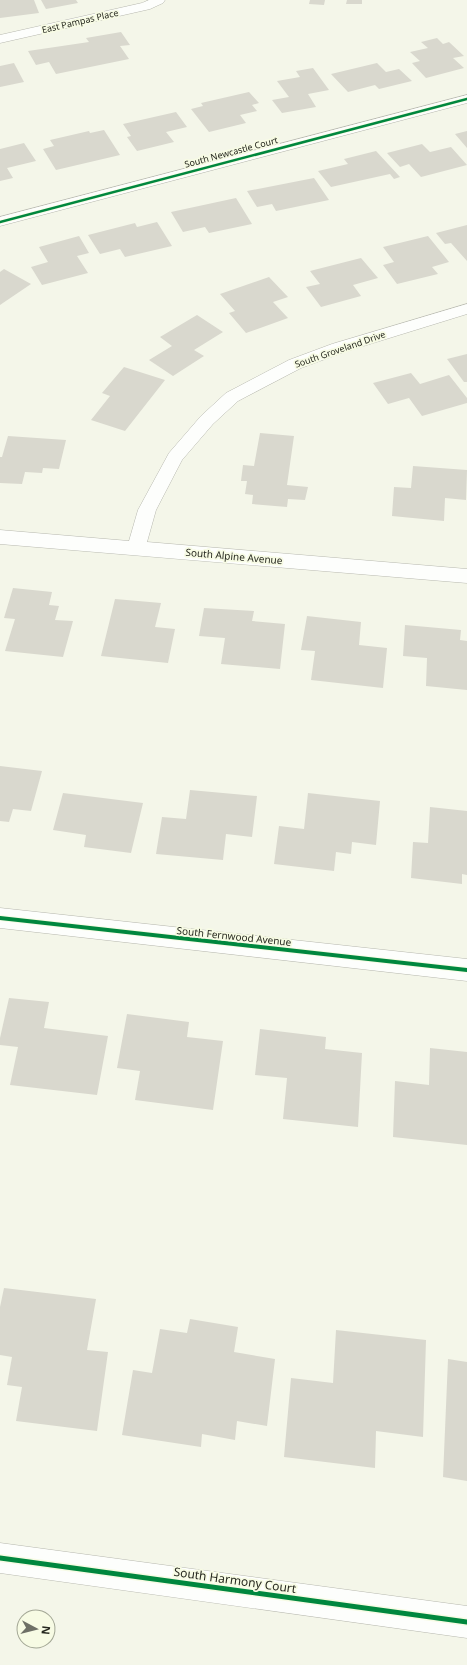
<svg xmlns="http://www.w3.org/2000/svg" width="467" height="1665" font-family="'Noto Sans',sans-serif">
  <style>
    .building { fill: #d9d8ce }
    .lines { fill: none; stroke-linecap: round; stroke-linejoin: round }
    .minor-casing { stroke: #b7b8af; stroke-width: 1 }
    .minor { fill: #fdfefc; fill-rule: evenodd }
    .cycleway-far2-casing { stroke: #f7fbe4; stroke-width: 4 }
    .cycleway-far1-casing { stroke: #f7fbe4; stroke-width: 6 }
    .cycleway-casing { stroke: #f7fbe4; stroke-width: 8 }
    .cycleway-far2 { stroke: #00873e; stroke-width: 2.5 }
    .cycleway-far1 { stroke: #00873e; stroke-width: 4 }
    .cycleway { stroke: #00873e; stroke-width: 5 }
    .labels { text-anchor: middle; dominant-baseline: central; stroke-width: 3.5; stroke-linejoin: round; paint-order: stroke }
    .far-street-label { font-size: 9px; fill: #26281f; stroke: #f7fbe4 }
    .street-label { font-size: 10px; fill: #26281f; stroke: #f7fbe4 }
    .near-street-label { font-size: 12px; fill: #26281f; stroke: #f7fbe4 }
  </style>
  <rect width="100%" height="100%" fill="#f4f6e9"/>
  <!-- building -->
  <g class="building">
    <path d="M0,0H34L39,13L0,18Z"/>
    <path d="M41,0H76L78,3L46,9Z"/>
    <path d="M310,0H325L324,5L309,4Z"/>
    <path d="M347,0H362V4H346Z"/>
    <path d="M121,32L130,45L120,46L129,59L56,74L49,62L36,65L28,51L89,42L86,38Z"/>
    <path d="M437,38L443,44L449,42L464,56L453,58L464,68L426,78L412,63L420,61L410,52L428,48L421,42Z"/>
    <path d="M14,63L24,82L0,87V66Z"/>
    <path d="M377,63L386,72L399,69L412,81L379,89L375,85L348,92L331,74Z"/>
    <path d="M313,68L329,90L308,94L316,107L282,113L272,100L289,97L277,81L300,77L296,71Z"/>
    <path d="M249,92L259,103L252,105L257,111L240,115L246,123L209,132L191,109L203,106L201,103Z"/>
    <path d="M176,112L187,127L166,132L174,142L137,151L127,137L131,136L123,124Z"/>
    <path d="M104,130L120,155L56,170L43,149L54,146L50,140L89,131L90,133Z"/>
    <path d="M467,131V148L455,134Z"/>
    <path d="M24,143L36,161L7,168L13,178L0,181V149Z"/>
    <path d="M422,144L430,152L451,147L467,165L421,177L409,164L400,167L387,153Z"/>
    <path d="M376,151L400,177L394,179L390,174L331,187L318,171L348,164L344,159Z"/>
    <path d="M314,178L329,200L276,211L272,204L257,207L247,191Z"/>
    <path d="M236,198L252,224L209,233L205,227L183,232L171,212Z"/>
    <path d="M157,222L172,246L125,257L120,249L100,254L88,235L135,223L137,227Z"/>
    <path d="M467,225V261L451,243L445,244L436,233Z"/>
    <path d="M79,236L89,253L77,256L88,273L42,285L31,267L48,262L39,247Z"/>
    <path d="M428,236L449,262L432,267L438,274L397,284L383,265L394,262L383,247Z"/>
    <path d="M361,258L378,278L353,285L361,296L321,307L306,287L320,284L310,271Z"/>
    <path d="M4,269L31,284L0,305V272Z"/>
    <path d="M269,277L288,297L273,302L288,318L246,333L229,313L235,311L220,294Z"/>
    <path d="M197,315L223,332L194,350L204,356L173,376L149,360L172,346L160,337Z"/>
    <path d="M467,354V382H464L447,359Z"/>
    <path d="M124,367L165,380L125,431L91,420L110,396L102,393Z"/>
    <path d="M411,373L420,384L449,375L467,398V403L422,416L409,398L388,404L373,383Z"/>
    <path d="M260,433L294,436L287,485L308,487L305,500L288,499L287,507L252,504L253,495L245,494L247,481H241L243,465L254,466Z"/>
    <path d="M8,436L66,440L59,469L43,468L42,473L25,472L22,484L0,483V457H2Z"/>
    <path d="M413,466L467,470L466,500L445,498L444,521L392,516L394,487L411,488Z"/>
    <path d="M13,588L52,592L49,605L59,606L55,620L73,621L63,657L5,651L15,619L4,618Z"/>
    <path d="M115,599L161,603L155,627L175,629L168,663L101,656Z"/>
    <path d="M204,608L254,611L252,621L285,624L280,669L221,664L225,638L199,636Z"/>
    <path d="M307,616L361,622L359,645L387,648L383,688L311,680L315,651L301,650Z"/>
    <path d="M405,625L461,630L460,640L467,641V690L426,686L427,658L403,656Z"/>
    <path d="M0,766L42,771L31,811L13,809L9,822L0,821Z"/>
    <path d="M190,790L257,796L252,837L226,834L223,860L156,854L162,817L186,819Z"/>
    <path d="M63,793L143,803L131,853L84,847L86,835L53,830Z"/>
    <path d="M308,793L380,801L376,845L352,842L351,854L336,852L334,871L274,864L279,826L304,829Z"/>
    <path d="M430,807L467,811V875L462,874V884L411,878L413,842L428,843Z"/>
    <path d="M9,998L49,1002L44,1028L108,1036L97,1095L10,1085L18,1047L0,1045V1038Z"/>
    <path d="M127,1014L189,1022L187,1037L223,1041L213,1110L135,1100L140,1071L117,1068Z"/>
    <path d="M260,1029L326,1037L325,1049L362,1053L358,1127L283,1119L287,1078L255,1075Z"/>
    <path d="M430,1048L467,1052V1145L393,1137L395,1081L429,1085Z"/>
    <path d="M4,1288L96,1299L87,1350L108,1352L97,1431L16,1421L22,1387L7,1385L12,1357L0,1355V1307Z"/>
    <path d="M190,1319L238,1327L234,1352L275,1359L267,1426L237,1421L235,1440L202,1434L201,1447L122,1435L133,1370L152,1373L160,1329L187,1333Z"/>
    <path d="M336,1330L426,1340L423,1437L376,1431L375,1468L284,1457L291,1378L333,1383Z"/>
    <path d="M448,1359L467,1362V1481L443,1477Z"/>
  </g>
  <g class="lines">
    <!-- minor casing -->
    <g class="minor-casing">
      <g id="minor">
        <path d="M149,0H165L163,3L150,9L0,43V35L142,3Z"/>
        <path d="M467,95V103L0,226V217Z"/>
        <path d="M467,304V314L344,352L301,368L238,401L213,424L182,460L156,510L147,542L467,569V583L0,544V530L129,541L138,510L169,453L201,416L226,393L289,360L332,344Z"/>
        <path d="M0,908L467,959V981L0,928Z"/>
        <path d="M0,1543L467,1606V1638L0,1573Z"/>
      </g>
    </g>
    <!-- minor -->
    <use href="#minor" class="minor"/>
    <!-- cycleway-far2 casing -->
    <g class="cycleway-far2-casing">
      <path id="cycleway-far2" d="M0,222L467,99"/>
    </g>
    <!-- cycleway-far1 casing -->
    <g class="cycleway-far1-casing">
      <path id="cycleway-far1" d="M0,918L467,970"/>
    </g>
    <!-- cycleway casing -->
    <g class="cycleway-casing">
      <path id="cycleway" d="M0,1558L467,1622"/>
    </g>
    <!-- cycleway-far2 -->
    <use href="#cycleway-far2" class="cycleway-far2"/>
    <!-- cycleway-far1 -->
    <use href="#cycleway-far1" class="cycleway-far1"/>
    <!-- cycleway -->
    <use href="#cycleway" class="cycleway"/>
  </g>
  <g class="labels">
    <!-- far-street labels -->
    <g class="far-street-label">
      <text transform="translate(80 21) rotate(-13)">East Pampas Place</text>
      <text transform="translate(231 152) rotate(-15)">South Newcastle Court</text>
      <text transform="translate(340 349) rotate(-19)">South Groveland Drive</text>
    </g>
    <!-- street labels -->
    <g class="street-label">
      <text transform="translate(234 556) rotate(5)">South Alpine Avenue</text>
      <text transform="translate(234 936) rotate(6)">South Fernwood Avenue</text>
    </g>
    <!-- near-street labels -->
    <g class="near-street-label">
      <text transform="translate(235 1580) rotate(8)">South Harmony Court</text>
    </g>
  </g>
  <!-- north arrow -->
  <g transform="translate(36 1629) rotate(97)"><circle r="19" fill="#f7fbe4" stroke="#a3a795"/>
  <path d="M0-3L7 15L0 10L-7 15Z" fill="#6e7066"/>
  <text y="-6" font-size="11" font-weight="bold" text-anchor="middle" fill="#26281f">N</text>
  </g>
</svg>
